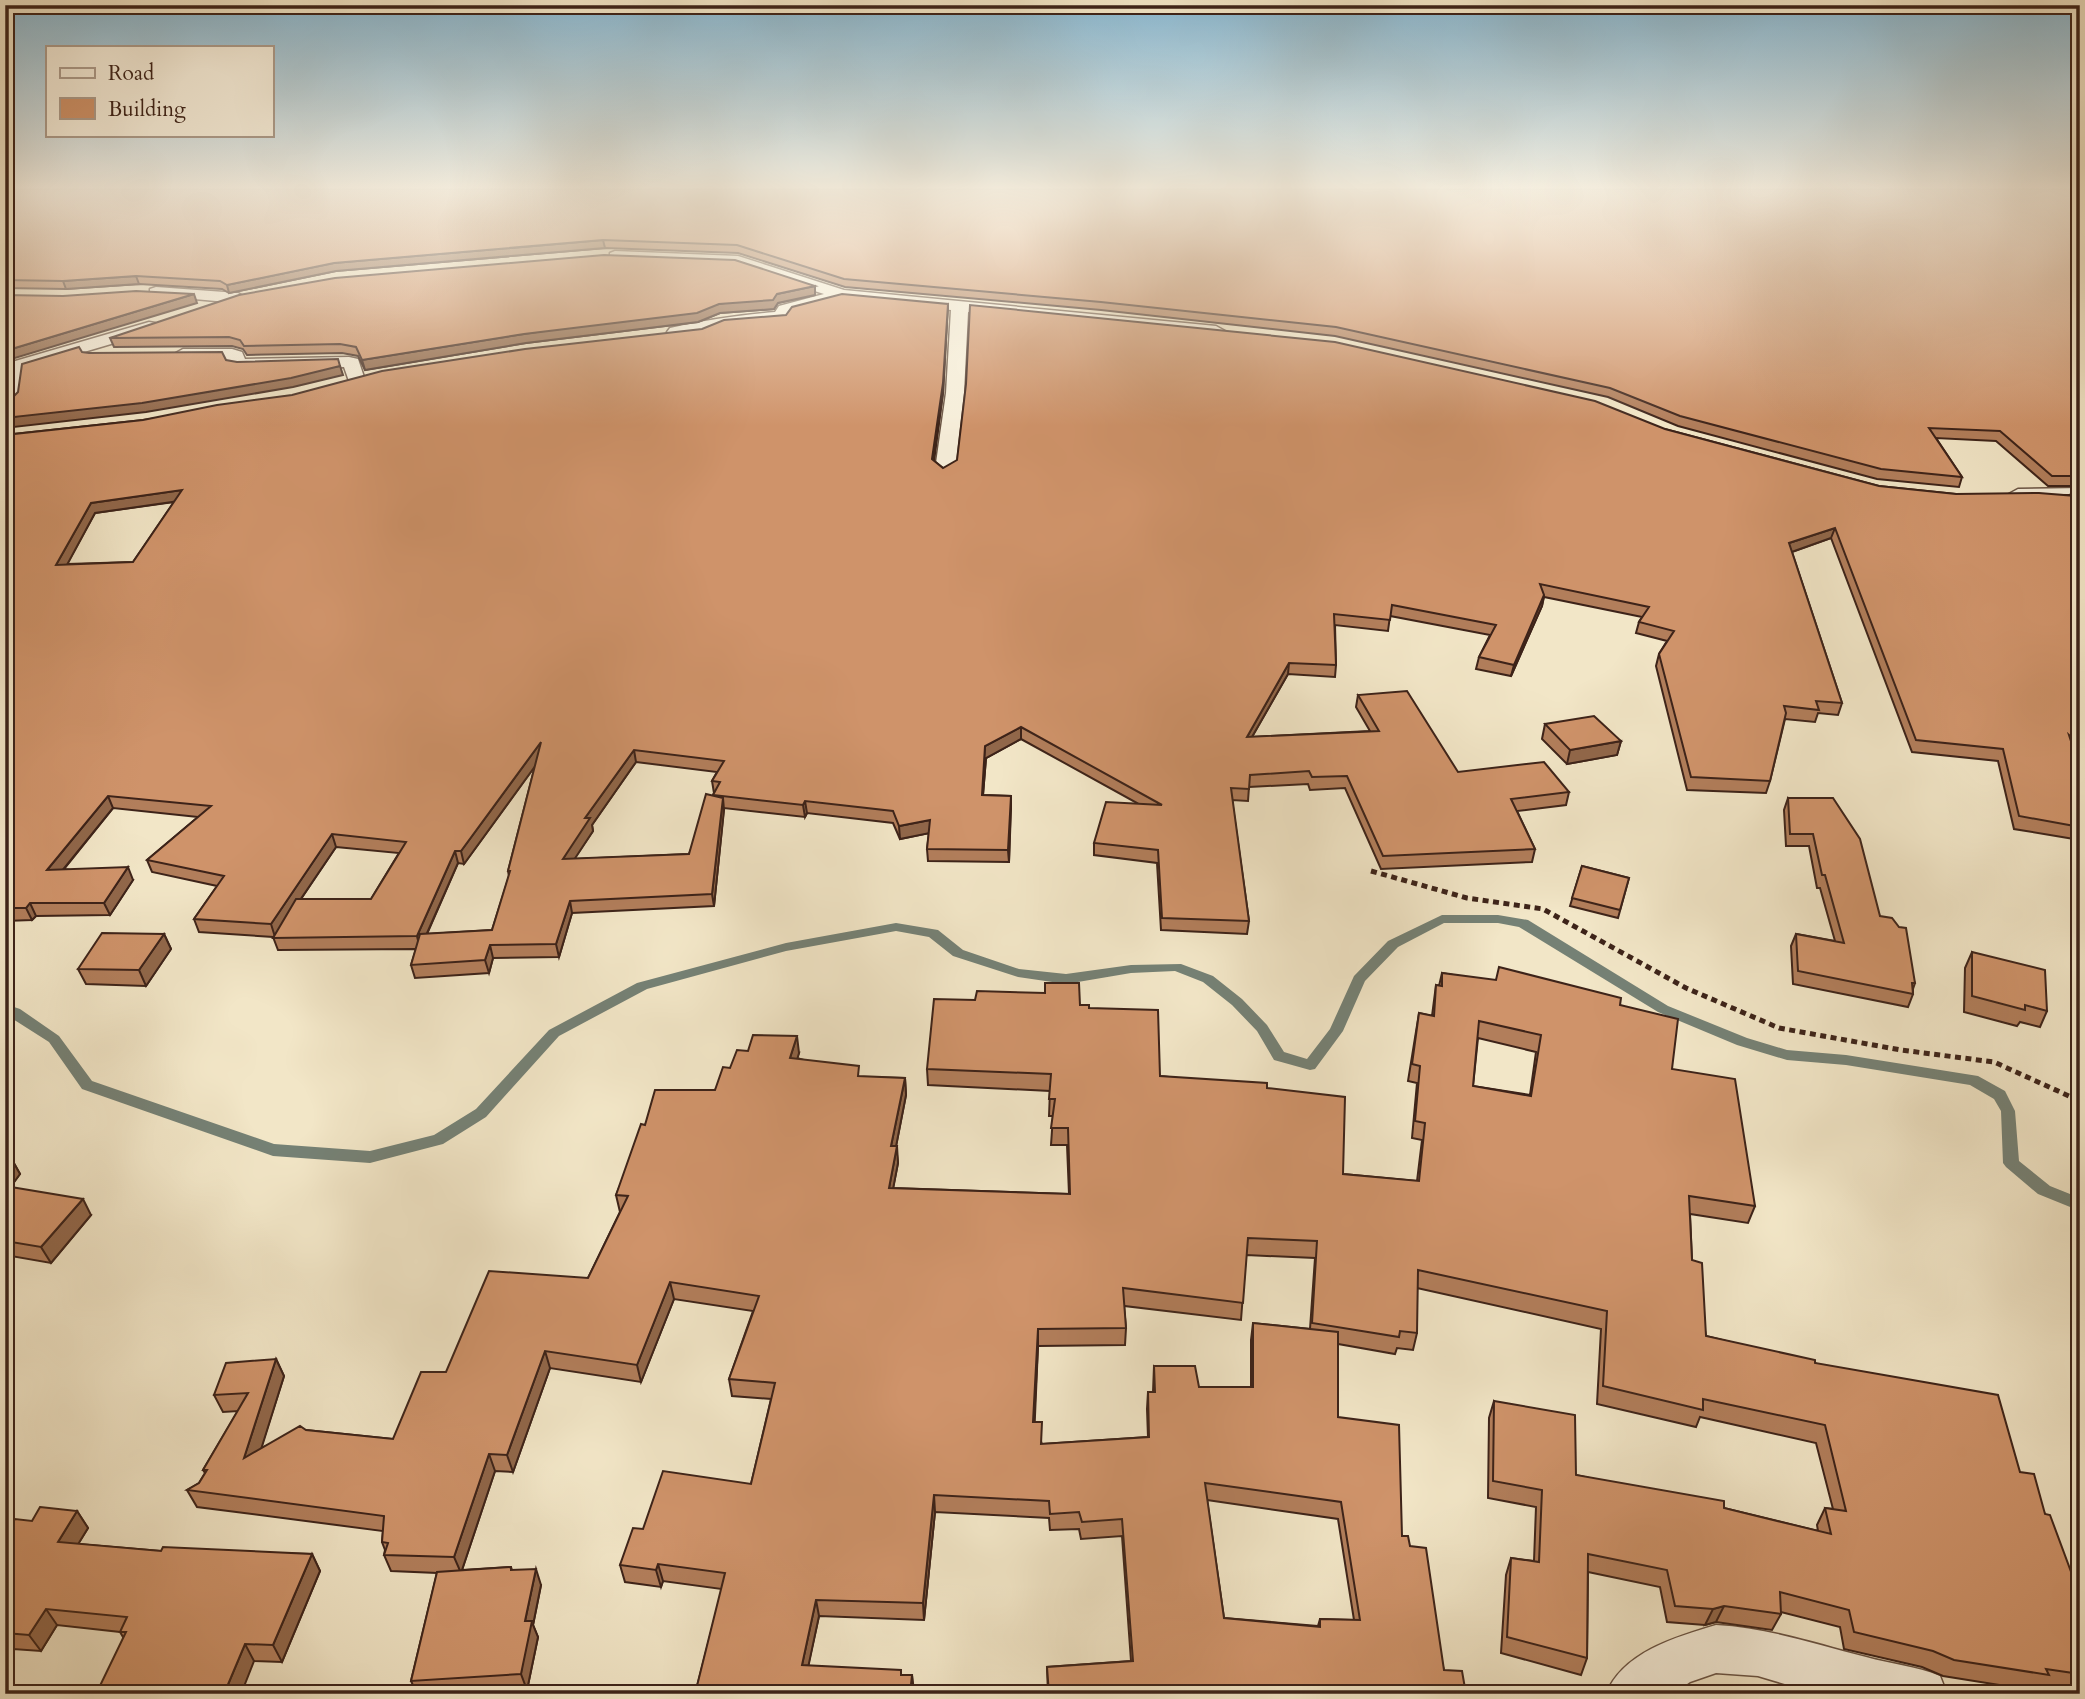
<svg xmlns="http://www.w3.org/2000/svg" width="2085" height="1699" font-family="Cardo,serif">
  <style>
    .lines { fill: none; stroke-linecap: round; stroke-linejoin: round }
    .stream { fill: #758175; fill-rule: evenodd }
    .minor-casing { stroke: #6a5444; stroke-width: 3 }
    .path { stroke: #3d2319; stroke-width: 5; stroke-dasharray: 6 4.5; stroke-linecap: butt }
    .minor { fill: #f7efdb; fill-rule: evenodd }
    .wall { fill: #b27e5b; stroke: #3d2319; stroke-width: 2; fill-rule: evenodd }
    .shaded-wall { fill: #91674a; stroke: #3d2319; stroke-width: 2 }
    .building { fill: #cf936a; stroke: #3d2319; stroke-width: 2; fill-rule: evenodd }
  </style>
  <rect width="100%" height="100%" fill="#f2e6c7"/>
  <filter id="stains"><feTurbulence type="fractalNoise" baseFrequency=".00286" numOctaves="4"/><feColorMatrix values="0 0 0 0 .2 0 0 0 0 .09 0 0 0 0 .02 0 0 0 .5 -.17"/></filter>
  <radialGradient id="worn" r=".72"><stop offset=".6" stop-color="#630" stop-opacity="0"/><stop offset="1" stop-color="#630" stop-opacity=".3"/></radialGradient>
  <g class="lines">
    <!-- stream -->
    <path class="stream" d="M1442,915H1498L1528,920L1668,1006L1747,1038L1787,1050L1846,1055L1978,1076L2005,1091L2015,1111L2019,1161L2050,1186L2080,1198V1211L2038,1194L2006,1167L2003,1163L2001,1111L1994,1099L1970,1085L1846,1065L1787,1060L1737,1045L1658,1012L1519,927L1498,923H1444L1398,947L1365,981L1343,1031L1315,1069L1310,1070L1274,1060L1257,1031L1232,1005L1203,982L1175,971L1131,973L1066,984L1018,977L953,956L929,937L896,931L786,951L647,989L559,1036L486,1117L443,1144L370,1163L273,1156L82,1089L49,1042L5,1014V1004L20,1009L59,1036L92,1081L274,1144L370,1151L434,1135L476,1109L549,1030L637,983L786,943L896,923L938,930L963,950L1019,969L1066,974L1131,965L1181,964L1213,976L1242,999L1267,1025L1284,1052L1307,1059L1330,1029L1354,976L1388,941Z"/>
    <!-- minor casing -->
    <g class="minor-casing">
      <g id="minor">
        <path d="M615,251L738,256L844,290L1216,326L1225,331L1216,336L968,312L964,393L955,470L945,476L935,470L946,393L951,310L837,299L791,314L786,321L780,322C763,323 741,321 724,326C711,330 680,345 667,332L670,328C705,320 738,315 775,312L779,306L824,294L736,266L610,259V253Z"/>
        <path d="M156,287L238,293L246,298L238,303L150,295V289Z"/>
        <path d="M149,322L155,323L158,327L155,331L23,370C23,387 25,406 5,411V364Z"/>
        <path d="M183,349H232L242,352L245,359L349,357L358,359L365,380L356,386L350,384L344,367L240,369L229,367L227,359L177,358L174,354Z"/>
        <path d="M2080,488V500L2018,501L2007,495L2018,489Z"/>
        <path d="M1716,1625C1768,1628 1815,1644 1866,1657C1891,1664 1916,1666 1940,1676L1947,1694H1818L1758,1676L1716,1673L1690,1682L1673,1694H1606C1623,1652 1676,1637 1716,1625Z"/>
      </g>
    </g>
    <!-- path -->
    <path class="path" d="M1371,871L1467,898L1543,909L1686,988L1779,1028L1901,1050L1994,1062L2080,1101"/>
    <!-- minor -->
    <use href="#minor" class="minor"/>
  </g>
  <!-- wall -->
  <g class="wall">
    <path d="M5,189H2080V486H2048L1996,441L1936,438L1962,477L1959,487L1877,479L1678,426L1608,397L1335,336L1101,310L845,287L738,253L605,248L336,271L229,293L222,289L139,284L66,289L5,288Z"/>
    <path d="M815,295L778,303L774,309L720,313L698,322L526,343L365,370L358,356L342,353L247,355L243,349L232,346L114,347L110,338Z"/>
    <path d="M948,304L943,393L934,461L943,468L1665,429L1879,486L1956,494L2070,495L2072,492L2080,491V762L2076,759L2080,769V840L2014,829L1998,761L1912,752L1831,538L1792,552L1842,703L1838,715L1818,713L1815,722L1785,719L1770,781L1766,793L1687,790L1656,666L1659,654L1667,641L1636,633L1639,622L1642,617L1544,597L1542,606L1511,676L1476,669L1479,657L1490,635L1390,616L1388,631L1335,625L1336,665L1335,677L1288,674L1252,737L1370,731L1356,707L1358,695L1458,772L1569,792L1566,805L1517,811L1535,849L1532,862L1381,869L1345,788L1310,790L1308,784L1249,787L1248,801L1232,800L1249,921L1247,934L1161,930L1157,863L1094,855V843L1137,803L1021,739L986,758L983,795L1011,796L1009,862L928,861L927,849L929,833L900,839L893,823L807,813L805,817L724,808L714,906L572,913L559,957L493,958L489,973L415,978L411,965L416,949L278,950L273,937L199,932L194,919L217,886L152,872L147,860L198,817L113,808L64,869L133,880L110,915L36,916L32,920L5,921V435L143,420ZM174,502L133,562L67,564L95,513ZM636,762L717,772L712,781L714,793L689,854L574,859L593,831L592,825ZM535,766L508,871L509,876L492,930L427,934L458,863L464,864ZM336,847L399,853L371,899H301Z"/>
    <path d="M1545,724L1621,741L1617,755L1567,764L1542,739Z"/>
    <path d="M1788,798L1880,916L1915,983L1913,989V994L1908,1007L1793,984L1791,946L1796,934L1835,941L1820,888H1817L1809,846H1786L1784,810Z"/>
    <path d="M1582,866L1629,878L1618,918L1570,906Z"/>
    <path d="M164,934L171,949L146,986L86,984L78,969Z"/>
    <path d="M1972,952L2047,1011L2040,1027L2020,1022L2017,1026L1964,1012L1965,968Z"/>
    <path d="M1442,973L1620,1005L1672,1069L1755,1206L1748,1223L1690,1214L1692,1260L1706,1336L1815,1363L2020,1472L2045,1514L2080,1596V1692L2040,1686L2037,1691L1943,1676L1922,1667L1844,1649L1840,1627L1781,1612V1614L1772,1630L1716,1622L1705,1625L1667,1622L1660,1587L1588,1572L1587,1658L1581,1675L1501,1653L1506,1575L1511,1558L1534,1561L1536,1507L1488,1498L1489,1418L1494,1401L1576,1475L1724,1508L1818,1531L1817,1525L1825,1508L1833,1509L1816,1443L1700,1417L1696,1427L1597,1404L1601,1329L1417,1288V1333L1413,1350L1397,1348L1395,1354L1338,1344V1417L1402,1536L1410,1546L1444,1670L1466,1694H1048L1047,1667L1131,1661L1122,1536L1081,1539L1079,1529L1050,1530L1049,1518L935,1512L924,1620L819,1616L808,1666L902,1675H912L914,1691L695,1694L722,1589L663,1581L661,1587L625,1582L620,1565L643,1529L751,1484L771,1399L732,1396L729,1379L753,1311L674,1299L641,1382L550,1368L513,1472L495,1471L462,1570L511,1567L512,1570L541,1585L533,1625L538,1637L527,1690L462,1694H417L411,1681L437,1573L391,1571L384,1555L385,1550L382,1542L383,1531L197,1507L187,1490L199,1483L205,1473L203,1470L238,1411L223,1412L214,1395L276,1359L284,1376L261,1448L306,1430L393,1439L446,1372L588,1278L620,1212L616,1195L645,1125L715,1090L730,1068L799,1053L797,1058L860,1077L905,1078L906,1095L896,1146L898,1163L893,1188L1069,1194L1067,1145H1051L1053,1116H1049L1050,1091L928,1085L927,1069L1080,1005L1089,1008L1160,1076L1267,1088L1343,1174L1417,1181L1422,1140L1412,1138L1417,1083L1408,1081L1419,1013L1432,1016L1436,985L1439,986ZM1478,1038L1536,1052L1530,1095L1473,1086ZM1246,1255L1315,1258L1310,1329L1253,1323L1251,1340V1387H1199L1154,1366L1153,1392H1148L1147,1409L1148,1437L1042,1444L1034,1422L1038,1346L1125,1345L1126,1328L1124,1306L1241,1320ZM1207,1500L1338,1519L1354,1620L1320,1619L1318,1626L1224,1618Z"/>
    <path d="M5,1158H11L20,1174L10,1187L91,1215L51,1263L5,1255Z"/>
    <path d="M77,1511L88,1528L78,1544L161,1551L312,1554L320,1571L282,1662L254,1661L123,1637L120,1632L57,1625L41,1651L13,1649L5,1662V1534L32,1521Z"/>
  </g>
  <!-- shaded-wall -->
  <g class="shaded-wall">
    <path d="M603,240L605,248L336,271L229,293L227,285L334,263Z"/>
    <path d="M136,276L139,284L66,289L63,281Z"/>
    <path d="M815,286V295L778,303L774,309L720,313L698,322L526,343L365,370L362,360L524,334L719,304L777,294Z"/>
    <path d="M194,294L197,303L5,361V351Z"/>
    <path d="M948,304L943,393L932,470V459Z"/>
    <path d="M340,366L343,375L293,387L146,412L5,428V418Z"/>
    <path d="M182,490L186,500L95,513L61,576L56,565L91,503Z"/>
    <path d="M1835,528L1831,538L1786,554L1789,543Z"/>
    <path d="M1544,595L1542,606L1511,676L1514,665Z"/>
    <path d="M1289,663L1288,674L1245,749L1247,737Z"/>
    <path d="M1021,727V739L986,758L982,807V795L985,746Z"/>
    <path d="M1621,741L1617,755L1567,764L1570,750Z"/>
    <path d="M541,742L544,754L464,864L461,851Z"/>
    <path d="M634,750L636,762L592,825L593,831L566,872L563,859L585,818Z"/>
    <path d="M108,796L113,808L53,882L47,870Z"/>
    <path d="M1011,796V809L1009,862L1008,850Z"/>
    <path d="M723,798L724,810L714,906L712,894Z"/>
    <path d="M805,801L807,813L805,817L803,805Z"/>
    <path d="M930,820V833L900,839L899,826Z"/>
    <path d="M332,834L336,847L275,937L271,924Z"/>
    <path d="M455,851L458,863L420,949L417,936Z"/>
    <path d="M128,867L133,880L110,915L104,903Z"/>
    <path d="M570,901L572,913L559,957L556,944Z"/>
    <path d="M30,903L36,916L32,920L26,908Z"/>
    <path d="M164,934L171,949L146,986L139,970Z"/>
    <path d="M490,945L493,958L489,973L485,960Z"/>
    <path d="M797,1036L799,1053L793,1074L790,1058Z"/>
    <path d="M905,1078L906,1095L893,1162L891,1146Z"/>
    <path d="M897,1146L898,1163L890,1205L889,1188Z"/>
    <path d="M11,1158L20,1174L5,1195V1165Z"/>
    <path d="M83,1199L91,1215L51,1263L41,1247Z"/>
    <path d="M670,1282L674,1299L641,1382L637,1365Z"/>
    <path d="M1038,1329V1346L1034,1439L1033,1422Z"/>
    <path d="M545,1351L550,1368L513,1472L507,1455Z"/>
    <path d="M276,1359L284,1376L253,1475L244,1458Z"/>
    <path d="M489,1454L495,1471L461,1573L454,1557Z"/>
    <path d="M934,1495L935,1512L924,1620L923,1603Z"/>
    <path d="M77,1511L88,1528L69,1559L58,1542Z"/>
    <path d="M312,1554L320,1571L282,1662L273,1645Z"/>
    <path d="M658,1564L663,1581L661,1587L656,1570Z"/>
    <path d="M536,1569L541,1585L533,1625L538,1637L527,1690L521,1674L525,1621Z"/>
    <path d="M816,1600L819,1616L805,1682L802,1665Z"/>
    <path d="M1724,1606L1716,1622L1705,1625L1713,1609Z"/>
    <path d="M46,1609L57,1625L41,1651L29,1635Z"/>
    <path d="M5,1639L13,1649L5,1662Z"/>
    <path d="M245,1644L254,1661L241,1694H224Z"/>
    <path d="M912,1675L913,1694H910Z"/>
  </g>
  <!-- building -->
  <g class="building">
    <path d="M5,189H2080V476H2052L2000,431L1929,428L1962,477L1881,469L1680,416L1610,388L1336,327L1101,302L844,279L737,245L603,240L334,263L227,285L220,281L136,276L63,281L5,280Z"/>
    <path d="M604,255L735,260L815,286L777,294L773,300L719,304L697,313L524,334L362,360L356,347L340,344L244,346L240,340L229,337L110,338L239,295L335,278Z"/>
    <path d="M136,291L194,294L5,351V295L63,296Z"/>
    <path d="M842,294L948,304L943,383L932,459L943,468L957,460L966,384L970,305L1335,342L1595,401L1665,429L1879,486L1956,494L2039,493L2076,496L2072,492L2080,491V745L2069,735L2080,769V827L2019,816L2003,749L1916,740L1835,528L1789,543L1842,703L1816,701L1819,710L1784,706L1786,713L1770,781L1691,777L1659,654L1674,631L1639,622L1649,607L1540,584L1544,595L1514,665L1479,657L1496,625L1392,605L1390,620L1334,614L1336,665L1289,663L1247,737L1379,731L1358,695L1407,691L1458,772L1544,762L1569,792L1511,799L1535,849L1383,856L1347,776L1312,777L1309,771L1250,775L1249,789L1231,788L1249,921L1162,918L1158,850L1094,843L1106,802L1162,805L1021,727L985,746L982,795L1011,796L1008,850L927,849L930,820L899,826L893,811L805,801L803,805L713,795L720,782L712,781L724,761L634,750L585,818H590L563,859L689,854L706,794L723,798L712,894L570,901L556,944L490,945L485,960L411,965L420,934L492,930L510,871H508L541,742L461,851H455L417,936L273,938L296,899H371L406,842L332,834L271,924L194,919L224,876L147,860L211,806L108,796L47,870L128,867L104,903H30L26,908H5V435L143,420L217,405L292,395L382,371L525,349L702,329L724,320L786,315L792,307ZM182,490L133,562L56,565L91,503Z"/>
    <path d="M79,347L82,352L89,353L222,352L226,360L237,362L338,359L340,366L291,378L142,403L5,418V402L9,401L18,392L22,364Z"/>
    <path d="M1594,716L1621,741L1570,750L1545,724Z"/>
    <path d="M1788,798H1833L1860,839L1880,916L1892,918L1899,927L1906,928L1915,983H1912L1913,994L1798,971L1796,934L1844,943L1825,875H1822L1813,834H1790Z"/>
    <path d="M1582,866L1629,878L1620,910L1572,898Z"/>
    <path d="M102,933L164,934L139,970L78,969Z"/>
    <path d="M1972,952L2045,970L2047,1011L2025,1005V1010L1972,996Z"/>
    <path d="M1499,967L1621,998L1620,1005L1678,1019L1672,1069L1735,1079L1755,1206L1689,1196L1692,1260L1702,1263L1706,1336L1815,1360V1363L1998,1395L2020,1472L2034,1474L2045,1514L2050,1515L2080,1596V1674L2046,1669L2049,1675L1954,1660L1933,1651L1854,1632L1849,1610L1780,1592L1781,1614L1724,1606L1713,1609L1675,1606L1667,1570L1588,1554L1587,1658L1507,1637L1511,1558L1539,1562L1542,1490L1493,1481L1494,1401L1575,1415L1576,1475L1724,1501V1508L1831,1534L1825,1508L1846,1511L1825,1425L1703,1399V1410L1603,1386L1607,1311L1418,1270L1417,1333L1400,1331L1399,1337L1312,1323L1317,1241L1248,1238L1243,1303L1123,1288L1126,1328L1038,1329L1033,1422H1042L1041,1444L1149,1437L1148,1392H1155L1154,1366H1195L1199,1387H1253V1323L1338,1332V1417L1399,1425L1402,1536H1408L1410,1546L1426,1548L1444,1670L1462,1671L1466,1694H1049L1047,1667L1133,1661L1122,1519L1082,1522L1079,1512L1050,1514L1049,1501L934,1495L923,1603L816,1600L802,1665L901,1670V1675H912L910,1694H695L725,1573L658,1564L656,1570L620,1565L633,1528L643,1529L663,1471L751,1484L775,1383L729,1379L759,1296L670,1282L637,1365L545,1351L507,1455L489,1454L454,1557L384,1555L388,1543L382,1542L384,1516L187,1490L199,1483L207,1470H203L248,1393L214,1395L226,1363L276,1359L244,1458L300,1426L306,1430L393,1439L421,1372H446L489,1271L588,1278L628,1196L616,1195L641,1124L645,1125L655,1090H715L723,1067L730,1068L737,1050L748,1051L753,1035L797,1036L790,1058L859,1066L858,1076L905,1078L891,1146H897L889,1188L1070,1194L1068,1128H1051L1055,1099H1049L1051,1074L927,1069L934,999L975,1000L977,991L1045,993V983H1079L1080,1005H1089V1008L1158,1010L1160,1076L1267,1083V1088L1345,1097L1343,1174L1419,1181L1425,1123L1415,1121L1420,1066L1412,1064L1419,1013L1434,1016L1436,985L1442,986V973L1496,980ZM1479,1021L1541,1035L1531,1096L1473,1086ZM1205,1483L1341,1502L1360,1620L1320,1619V1627L1224,1618Z"/>
    <path d="M5,1158H11L5,1165Z"/>
    <path d="M5,1186L83,1199L41,1247L5,1241Z"/>
    <path d="M40,1507L77,1511L58,1542L161,1551L163,1547L312,1554L273,1645L245,1644L224,1694H96L126,1632H120L127,1617L46,1609L29,1635L5,1633V1534L15,1519L32,1521Z"/>
    <path d="M511,1567V1570L536,1569L525,1621H532L521,1674L411,1681L437,1572Z"/>
    <path d="M407,1691V1694H388Z"/>
  </g>
  <!-- sky -->
  <linearGradient id="sky" x2="0" y2="1"><stop stop-color="#89b9d3"/><stop offset="0.44" stop-color="#f9f4e6"/><stop offset="1" stop-color="#f9f4e6" stop-opacity="0"/></linearGradient>
  <rect width="2085" height="426" fill="url(#sky)"/>
  <!-- margin -->
  <rect width="2085" height="1699" fill="none" stroke="#f2e6c7" stroke-width="28"/>
  <rect x="7" y="7" width="2071" height="1685" fill="none" stroke="#3d2319" stroke-width="3.5"/>
  <rect x="14" y="14" width="2057" height="1671" fill="none" stroke="#3d2319" stroke-width="2"/>
  <!-- legend -->
  <rect x="46" y="46" width="228" height="91" fill="#f7efdb" stroke="#ad9d8d" stroke-width="2"/>
  <rect x="60" y="68" width="35" height="10" fill="#f7efdb" stroke="#ad9d8d" stroke-width="2"/>
  <text x="108" y="80" font-size="21" fill="#3d2319">Road</text>
  <rect x="60" y="98" width="35" height="21" fill="#cf936a" stroke="#ad9d8d" stroke-width="2"/>
  <text x="108" y="116" font-size="21" fill="#3d2319">Building</text>
  <rect width="100%" height="100%" filter="url(#stains)"/>
  <rect width="100%" height="100%" fill="url(#worn)"/>
</svg>
